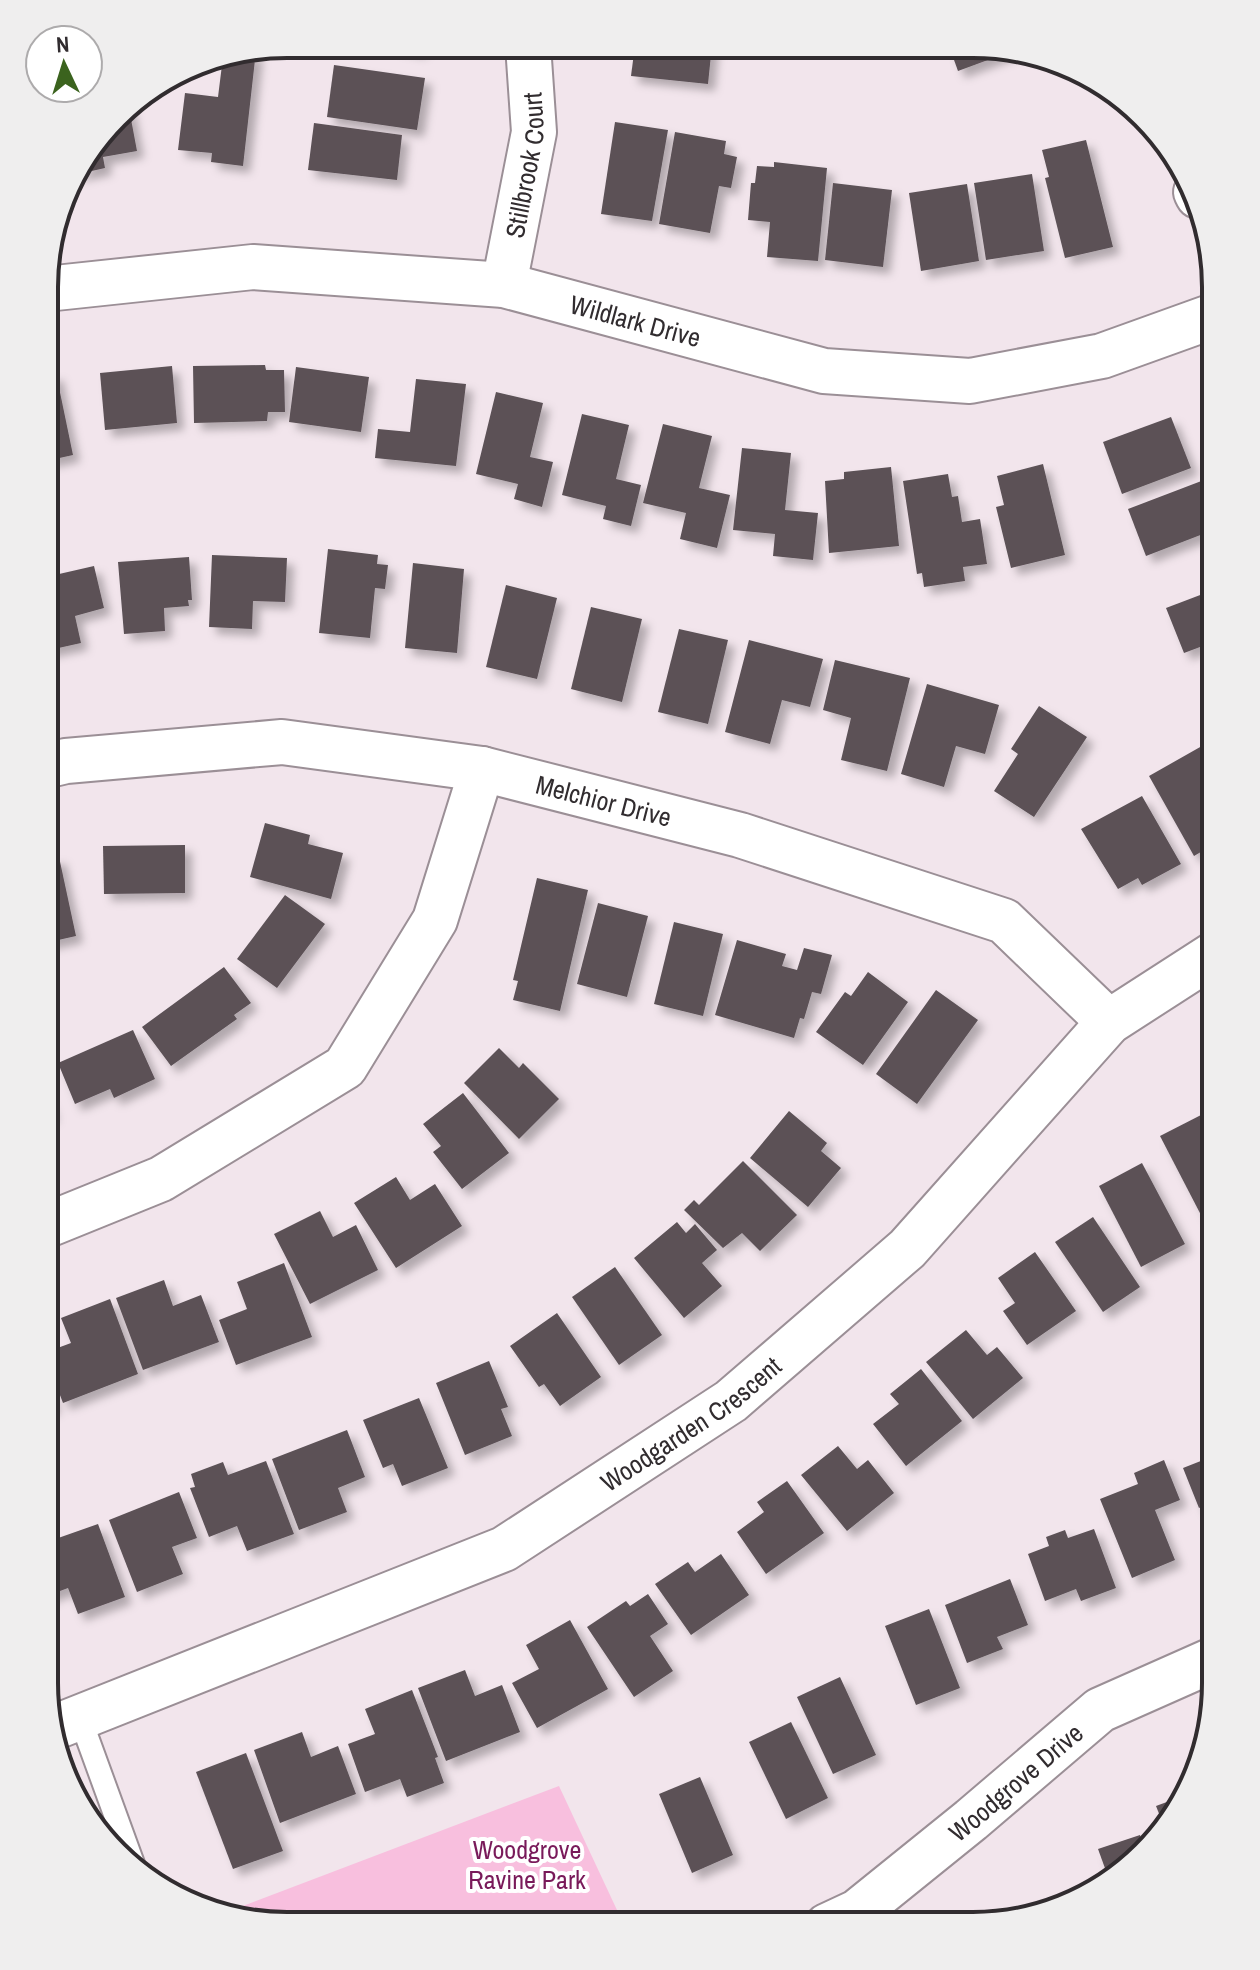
<svg xmlns="http://www.w3.org/2000/svg" width="1260" height="1970" font-family="'Archivo Narrow',sans-serif">
  <style>
    .green { fill: #f8bfde }
    .building { fill: #5b5156; filter: url(#shadow) }
    .lines { fill: none; stroke-linecap: round; stroke-linejoin: round }
    .service-casing { stroke: #9b8f96; stroke-width: 26 }
    .minor-casing { stroke: #9b8f96; stroke-width: 48 }
    .service { stroke: #fff; stroke-width: 22 }
    .minor { stroke: #fff; stroke-width: 44 }
    .labels { text-anchor: middle; dominant-baseline: central; stroke-width: 8; stroke-linejoin: round; paint-order: stroke }
    .street-label { font-size: 26px; fill: #312c2f; stroke: #fff }
    .park-label { font-size: 26px; fill: #791a5a; stroke: #fff }
    .rim { fill: none; stroke: #312c2f; stroke-width: 4 }
  </style>
  <defs>
    <filter id="shadow"><feDropShadow dx="7" dy="7" stdDeviation="4" flood-color="#0004"/></filter>
  </defs>
  <rect width="100%" height="100%" fill="#f2e5ec"/>
  <!-- green -->
  <path class="green" d="M559,1786L624,1925L256,1924L227,1912Z"/>
  <!-- building -->
  <g class="building">
    <path d="M389,44H420L419,51Z"/>
    <path d="M635,45H712L708,84L631,76Z"/>
    <path d="M949,46H1005L1015,50L958,71Z"/>
    <path d="M256,51L243,166L211,162L212,153L178,150L185,93L218,97L223,57Z"/>
    <path d="M334,65L425,78L417,130L327,117Z"/>
    <path d="M128,103L137,151L103,157L105,168L74,175Z"/>
    <path d="M615,122L668,130L652,221L601,214Z"/>
    <path d="M314,123L402,135L397,180L308,170Z"/>
    <path d="M675,132L726,141L724,154L737,157L731,188L719,186L710,233L659,224Z"/>
    <path d="M1086,140L1113,247L1065,258L1045,178L1049,177L1042,150Z"/>
    <path d="M774,162L827,168L818,261L767,257L770,222L748,220L751,183H755L757,166L774,167Z"/>
    <path d="M1032,174L1044,251L986,260L974,183Z"/>
    <path d="M833,183L892,190L883,267L825,260Z"/>
    <path d="M967,184L979,261L921,271L909,193Z"/>
    <path d="M265,365L266,370H284L285,412H268L267,421L194,423L193,366Z"/>
    <path d="M172,366L177,423L105,430L100,373Z"/>
    <path d="M296,367L369,377L361,432L289,422Z"/>
    <path d="M56,373L73,455L46,461V376Z"/>
    <path d="M416,379L466,384L456,466L375,458L378,429L410,432Z"/>
    <path d="M496,392L543,403L530,457L553,462L542,507L514,499L518,484L476,474Z"/>
    <path d="M582,414L629,425L616,479L641,485L631,526L603,519L606,506L562,495Z"/>
    <path d="M1171,417L1191,468L1122,494L1103,442Z"/>
    <path d="M663,424L712,436L699,488L730,495L717,548L680,539L686,513L643,503Z"/>
    <path d="M742,448L791,453L785,510L818,513L813,560L773,556L775,534L733,530Z"/>
    <path d="M1043,464L1065,555L1011,568L996,507L1004,505L997,476Z"/>
    <path d="M891,467L899,546L829,553L825,481L844,479V472Z"/>
    <path d="M948,474L952,497L958,496L962,522L980,519L987,564L963,567L965,581L924,587L922,573L917,574L903,481Z"/>
    <path d="M1204,480L1216,512V529L1146,556L1128,509Z"/>
    <path d="M328,549L378,555L377,564L388,565L385,589L375,588L370,638L319,633Z"/>
    <path d="M212,555L287,558L285,602L253,601L252,629L209,627Z"/>
    <path d="M189,557L192,600H188L189,606L164,608L165,631L124,634L118,562Z"/>
    <path d="M413,563L464,569L457,653L405,648Z"/>
    <path d="M94,566L104,608L75,616L81,643L45,651L46,577Z"/>
    <path d="M506,585L557,598L537,679L486,667Z"/>
    <path d="M1216,589V641L1184,653L1166,608Z"/>
    <path d="M591,607L642,619L622,702L571,689Z"/>
    <path d="M679,629L728,640L708,724L658,712Z"/>
    <path d="M749,640L823,659L810,707L782,700L770,744L725,732Z"/>
    <path d="M835,660L910,678L887,771L841,760L851,718L823,710Z"/>
    <path d="M927,684L999,705L985,754L956,746L944,787L901,774Z"/>
    <path d="M1039,706L1087,737L1034,817L994,791L1018,754L1011,749Z"/>
    <path d="M1209,742L1216,754V787L1213,788L1216,792V843L1194,856L1149,776Z"/>
    <path d="M1142,796L1181,864L1142,885L1138,878L1118,889L1081,829Z"/>
    <path d="M265,823L310,835L308,844L343,853L331,899L250,877Z"/>
    <path d="M185,845V893L104,894L103,846Z"/>
    <path d="M59,857L76,936L45,943V859Z"/>
    <path d="M537,878L588,890L560,1011L513,1000L518,981L513,980Z"/>
    <path d="M285,895L325,924L277,988L237,959Z"/>
    <path d="M598,903L648,916L627,997L577,984Z"/>
    <path d="M674,922L723,934L703,1016L654,1004Z"/>
    <path d="M737,940L786,954L782,966L797,970L804,948L832,955L821,994L812,992L804,1019L800,1018L794,1038L715,1015Z"/>
    <path d="M224,967L251,1003L234,1015L237,1019L171,1066L142,1027Z"/>
    <path d="M868,972L908,1002L863,1065L816,1032L845,992L851,996Z"/>
    <path d="M936,990L978,1020L917,1104L876,1074Z"/>
    <path d="M133,1030L155,1079L114,1098L110,1089L75,1104L58,1063Z"/>
    <path d="M499,1048L519,1068L523,1063L559,1099L519,1139L464,1083Z"/>
    <path d="M463,1093L509,1153L462,1189L433,1152L441,1146L423,1124Z"/>
    <path d="M45,1097L52,1114L45,1117Z"/>
    <path d="M789,1111L827,1143L821,1151L841,1168L808,1207L750,1158Z"/>
    <path d="M1203,1114L1216,1138V1210L1202,1217L1160,1136Z"/>
    <path d="M743,1161L797,1215L760,1251L742,1233L723,1248L684,1210L694,1200L699,1205Z"/>
    <path d="M1142,1163L1185,1244L1141,1267L1099,1186Z"/>
    <path d="M396,1177L410,1200L435,1184L462,1226L396,1268L354,1203Z"/>
    <path d="M320,1211L333,1237L356,1225L378,1270L310,1304L274,1234Z"/>
    <path d="M1093,1217L1140,1287L1103,1312L1055,1242Z"/>
    <path d="M677,1222L686,1233L695,1224L717,1250L702,1263L722,1286L684,1318L634,1258Z"/>
    <path d="M1035,1252L1076,1311L1027,1345L1003,1311L1015,1303L998,1278Z"/>
    <path d="M284,1263L312,1337L236,1365L219,1320L247,1309L237,1282Z"/>
    <path d="M615,1267L662,1335L619,1365L572,1297Z"/>
    <path d="M164,1280L173,1306L201,1295L219,1342L143,1370L116,1298Z"/>
    <path d="M110,1299L138,1374L63,1403L44,1353L71,1343L61,1318Z"/>
    <path d="M557,1313L601,1377L560,1406L544,1384L539,1387L510,1346Z"/>
    <path d="M966,1330L987,1355L997,1347L1023,1378L973,1419L926,1362Z"/>
    <path d="M489,1361L508,1407L501,1409L512,1436L465,1455L436,1383Z"/>
    <path d="M921,1369L962,1421L906,1466L873,1424L899,1404L890,1394Z"/>
    <path d="M44,1381L54,1406L44,1410Z"/>
    <path d="M419,1398L448,1468L402,1486L393,1464L383,1468L363,1420Z"/>
    <path d="M347,1430L365,1477L338,1488L347,1512L299,1530L272,1459Z"/>
    <path d="M838,1446L857,1469L868,1460L894,1493L847,1531L801,1475Z"/>
    <path d="M1216,1455V1512H1215L1212,1502L1199,1508L1183,1468Z"/>
    <path d="M1164,1460L1180,1500L1155,1510L1175,1560L1132,1578L1100,1499L1138,1484L1134,1473Z"/>
    <path d="M266,1461L294,1534L247,1551L237,1526L209,1537L190,1488L195,1487L191,1474L223,1462L228,1475Z"/>
    <path d="M787,1481L824,1533L766,1574L737,1532L764,1512L757,1502Z"/>
    <path d="M179,1492L197,1538L172,1547L183,1574L137,1592L109,1520Z"/>
    <path d="M98,1524L125,1597L78,1614L68,1588L44,1597V1543Z"/>
    <path d="M1094,1529L1116,1588L1081,1601L1076,1589L1045,1601L1028,1554L1049,1546L1046,1537L1065,1530L1068,1538Z"/>
    <path d="M721,1554L749,1595L691,1635L655,1584L688,1562L695,1572Z"/>
    <path d="M1010,1579L1028,1625L997,1637L1003,1649L967,1663L945,1605Z"/>
    <path d="M648,1594L668,1624L650,1636L673,1671L634,1697L587,1627L626,1601L630,1606Z"/>
    <path d="M929,1609L960,1688L916,1705L885,1626Z"/>
    <path d="M570,1620L608,1689L537,1728L512,1683L539,1669L526,1645Z"/>
    <path d="M465,1670L475,1696L502,1685L520,1732L446,1761L418,1688Z"/>
    <path d="M840,1677L876,1755L833,1774L797,1697Z"/>
    <path d="M412,1690L438,1757L435,1758L444,1783L407,1797L400,1779L365,1792L348,1744L375,1734L365,1709Z"/>
    <path d="M791,1722L828,1798L786,1819L749,1742Z"/>
    <path d="M302,1732L311,1757L338,1746L356,1794L280,1823L254,1750Z"/>
    <path d="M246,1753L283,1851L233,1869L196,1772Z"/>
    <path d="M700,1777L733,1855L692,1873L659,1794Z"/>
    <path d="M1183,1796L1175,1818L1165,1829L1156,1806Z"/>
    <path d="M1140,1835L1145,1850L1121,1876L1110,1882L1098,1849Z"/>
    <path d="M1082,1887L1086,1896L1067,1907L1037,1913L1034,1905Z"/>
  </g>
  <g class="lines">
    <!-- service casing -->
    <g class="service-casing">
      <path id="service" d="M80,1718L136,1872"/>
    </g>
    <!-- minor casing -->
    <g class="minor-casing">
      <g id="minor">
        <path d="M1196,192L1198,196"/>
        <path id="s1" d="M504,285L534,132L528,45"/>
        <path id="s2" d="M46,289L253,267L504,285L824,371L970,381L1102,356L1216,315"/>
        <path id="s3" d="M45,766L66,761L282,742L482,769L740,835L1004,921L1109,1022"/>
        <path d="M45,1226L161,1179L345,1067L435,920L482,769"/>
        <path id="s4" d="M53,1728L504,1549L731,1401L907,1249L1109,1022L1216,953"/>
        <path id="s5" d="M827,1926L857,1912L971,1820L1100,1710L1215,1659"/>
      </g>
    </g>
    <!-- service -->
    <use href="#service" class="service"/>
    <!-- minor -->
    <use href="#minor" class="minor"/>
  </g>
  <g class="labels">
    <!-- street labels -->
    <g class="street-label">
      <text stroke="none"><textPath href="#s1" startOffset="122">Stillbrook Court</textPath></text>
      <text stroke="none"><textPath href="#s2" startOffset="596">Wildlark Drive</textPath></text>
      <text stroke="none"><textPath href="#s3" startOffset="566">Melchior Drive</textPath></text>
      <text stroke="none"><textPath href="#s4" startOffset="710">Woodgarden Crescent</textPath></text>
      <text stroke="none"><textPath href="#s5" startOffset="238">Woodgrove Drive</textPath></text>
    </g>
    <!-- park labels -->
    <g class="park-label">
      <text x="527" y="1849">Woodgrove<tspan x="527" dy="30">Ravine Park</tspan></text>
    </g>
  </g>
  <!-- crop -->
  <path d="M0 0H1260V1970H0ZM287 58H973A229 229 0 0 1 1202 287V1683A229 229 0 0 1 973 1912H287A229 229 0 0 1 58 1683V287A229 229 0 0 1 287 58Z" fill="#efeeee" fill-rule="evenodd"/>
  <path class="rim" d="M287 58H973A229 229 0 0 1 1202 287V1683A229 229 0 0 1 973 1912H287A229 229 0 0 1 58 1683V287A229 229 0 0 1 287 58Z"/>
  <!-- north arrow -->
  <g transform="translate(64 64) rotate(356)"><circle r="38" fill="#ffffff" stroke="#adabac" stroke-width="2"/>
  <path d="M0-6L14 30L0 20L-14 30Z" fill="#3b631e"/>
  <text y="-12" font-size="22" font-weight="bold" text-anchor="middle" fill="#312c2f">N</text>
  </g>
</svg>
